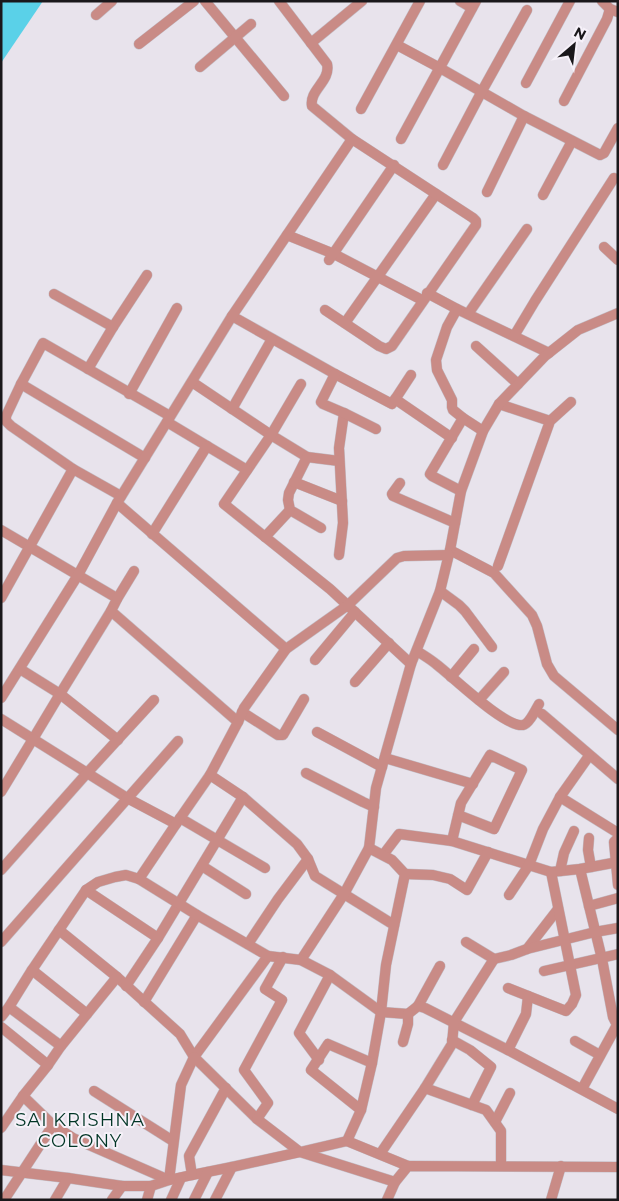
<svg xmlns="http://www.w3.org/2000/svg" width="619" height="1201" font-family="Montserrat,sans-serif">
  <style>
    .water { fill: #5ad1e8 }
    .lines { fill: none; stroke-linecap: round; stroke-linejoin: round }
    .minor-casing { stroke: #c3bec6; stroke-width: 11 }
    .minor { stroke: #c98b86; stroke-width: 10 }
    .labels { text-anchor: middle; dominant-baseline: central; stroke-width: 4; stroke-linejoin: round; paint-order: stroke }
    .neighbourhood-label { font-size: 18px; letter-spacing: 1px; fill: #003525; stroke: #f6f1f9 }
  </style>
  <rect width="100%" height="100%" fill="#e8e3ec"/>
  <!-- water -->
  <path class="water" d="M1,1H43L1,63Z"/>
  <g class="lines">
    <!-- minor casing -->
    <g class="minor-casing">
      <g id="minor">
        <path d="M205,1L284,96"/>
        <path d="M279,1L327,64C331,81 309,90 312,106L352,139"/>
        <path d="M460,1L472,8"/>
        <path d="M602,1L610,9L618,12"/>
        <path d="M96,15L112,1"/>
        <path d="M311,43L362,1"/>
        <path d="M139,44L194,1"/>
        <path d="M397,45L440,68L524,116L600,155L604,153L618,128"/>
        <path d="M200,67L251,24"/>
        <path d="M526,83L570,1"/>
        <path d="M564,101L607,19L610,9"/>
        <path d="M361,109L420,1"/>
        <path d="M401,139L476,1"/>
        <path d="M443,165L482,91L527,10"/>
        <path d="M487,192L524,116"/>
        <path d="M543,195L572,141"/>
        <path d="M287,235L334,254L422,300"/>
        <path d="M604,247L618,260"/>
        <path d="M329,260L394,165"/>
        <path d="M427,293L457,309L549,353"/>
        <path d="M54,294L113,327"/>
        <path d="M457,309L447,327L436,360L437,370L452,400V407L453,410L463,418L483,431"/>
        <path d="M468,314L527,229"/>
        <path d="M232,316L335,374L392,404L411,375"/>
        <path d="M345,323L436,194"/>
        <path d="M514,336L535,301L614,178"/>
        <path d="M476,346L518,384"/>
        <path d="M88,369L113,327L147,275"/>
        <path d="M335,374L321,402L323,404L344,413L339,448L343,523L339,555"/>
        <path d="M192,382L271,435L307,457L339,461"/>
        <path d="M21,384L145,458"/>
        <path d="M301,384L271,435L224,504L330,589L411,664"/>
        <path d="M129,394L177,308"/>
        <path d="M395,399L452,438"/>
        <path d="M232,409L272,339"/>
        <path d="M344,413L376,429"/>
        <path d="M167,422L247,470"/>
        <path d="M549,422L571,402"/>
        <path d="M307,457L289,493L288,500L290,510L321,528"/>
        <path d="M294,482L342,501"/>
        <path d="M400,483L392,494L393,496L455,523"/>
        <path d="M461,491L432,476L430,474L463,418"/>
        <path d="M121,496L73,469L11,426L6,421V416L21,384L43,343L170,416"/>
        <path d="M117,503L286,649"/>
        <path d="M1,530L115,597L117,599L111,611L238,722"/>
        <path d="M152,534L207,446"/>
        <path d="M265,537L290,510"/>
        <path d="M450,550L494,573L532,615L537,626L547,664L554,676L618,730"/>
        <path d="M498,566L549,424L547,420L499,404"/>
        <path d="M440,591L459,605L465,611L492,647"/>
        <path d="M1,598L73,469"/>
        <path d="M117,599L134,571"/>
        <path d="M417,651C423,655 430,659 436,664C452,676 505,728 523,725C529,724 536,709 539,704"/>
        <path d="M315,660L355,612"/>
        <path d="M20,669L60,694L118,740"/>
        <path d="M451,677L474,649"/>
        <path d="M355,682L389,643"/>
        <path d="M1,698L78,575L117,503L232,316L352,139L473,218L476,221V225L392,346L386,349L379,346L325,310"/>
        <path d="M479,700L504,672"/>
        <path d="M242,712L278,735H283L304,699"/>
        <path d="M542,714L618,779"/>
        <path d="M1,719L33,739L60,694L111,611"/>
        <path d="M317,732L382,767"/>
        <path d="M385,758L473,784"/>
        <path d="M306,773L363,802L374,807"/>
        <path d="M210,775L243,797L297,844L308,859L315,876L394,925"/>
        <path d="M1,792L33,739L127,798L176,824"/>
        <path d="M560,797L618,833"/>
        <path d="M180,818L265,868"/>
        <path d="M589,838L588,850L591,867"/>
        <path d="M618,838L614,842L618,885"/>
        <path d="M452,841L461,803L490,755L522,770L494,829L458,815"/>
        <path d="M369,848L376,788L411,664L440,591L450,550L461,491L483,431L499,404L545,356L578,330L618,313"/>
        <path d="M383,855L399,834L452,841L551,872L580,869L618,862"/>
        <path d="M202,866L246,894"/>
        <path d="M580,869L602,959L613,1017L617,1025L582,1089"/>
        <path d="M1,870L88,772L154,700"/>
        <path d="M560,871L564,853L574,831"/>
        <path d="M405,874L433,875L450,879L467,890L488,852"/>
        <path d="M139,879L176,824L210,775L238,722L244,708L286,649L348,605L397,558L404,556L449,555"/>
        <path d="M86,890L158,938"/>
        <path d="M509,895L529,865L543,829L560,797L589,756"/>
        <path d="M589,906L618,898"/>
        <path d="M59,930L117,977L180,1034L194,1057L268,956"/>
        <path d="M1,942L178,741"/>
        <path d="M466,942L494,959L511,955L527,949L558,909"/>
        <path d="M248,944L278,899L308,859"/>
        <path d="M527,949L595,932L618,928"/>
        <path d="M301,960L344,894L369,848L392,860L405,874L386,965L381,1012L372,1063L361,1110L347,1141L408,1166"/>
        <path d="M32,970L87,1014"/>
        <path d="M544,971L618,954"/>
        <path d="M126,986L158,938L243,797"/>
        <path d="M508,988L566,1011L572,1004L576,995L551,872"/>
        <path d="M144,1002L197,915"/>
        <path d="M418,1006L440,966"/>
        <path d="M9,1007L61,1046"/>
        <path d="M1,1017L9,1007L32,970L86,890L98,882L115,877L126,875L139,879L197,915L268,956L301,960L330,975L381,1012L408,1014L418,1006L425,1008L508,1050L618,1109"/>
        <path d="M1,1027L48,1065"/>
        <path d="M452,1040L470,1050L491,1067L472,1105"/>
        <path d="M575,1041L600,1055"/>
        <path d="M403,1042L408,1024V1014"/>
        <path d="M508,1050L526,1014L528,996"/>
        <path d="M319,1060L299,1033L330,975"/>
        <path d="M425,1088L486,1110L501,1131V1165"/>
        <path d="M94,1091L173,1141"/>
        <path d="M23,1096L53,1125L73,1138L169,1180L181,1085L194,1057L257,1119L300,1152L347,1141"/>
        <path d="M361,1110L311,1070L328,1044L372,1063"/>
        <path d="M257,1119L268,1103L244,1070L282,1000L265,989L283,957"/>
        <path d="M495,1122L510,1093"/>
        <path d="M1,1128L23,1096L48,1065L61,1046L117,977"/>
        <path d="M380,1154L425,1088L452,1044L454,1022L494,959"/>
        <path d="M1,1170L68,1178L122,1186H151L169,1180L192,1175L232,1167L300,1152L395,1182L408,1166L618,1167"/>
        <path d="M192,1175L189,1156L226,1088"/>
        <path d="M4,1200L53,1125"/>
        <path d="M55,1200L68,1178"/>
        <path d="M112,1200L122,1186"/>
        <path d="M147,1200L151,1186"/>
        <path d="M171,1200L181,1178"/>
        <path d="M194,1200L208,1172"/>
        <path d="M215,1200L232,1167"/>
        <path d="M387,1200L395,1182"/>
        <path d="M551,1200L561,1166"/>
      </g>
    </g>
    <!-- minor -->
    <use href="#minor" class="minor"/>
  </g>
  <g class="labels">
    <!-- neighbourhood labels -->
    <g class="neighbourhood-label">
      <text x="80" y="1120">SAI KRISHNA<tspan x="80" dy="21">COLONY</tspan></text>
    </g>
  </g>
  <!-- border -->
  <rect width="619" height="1201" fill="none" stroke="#1a181b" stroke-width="5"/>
  <!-- north arrow -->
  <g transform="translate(574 45) rotate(28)" stroke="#f6f1f9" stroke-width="4" paint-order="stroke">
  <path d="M0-4L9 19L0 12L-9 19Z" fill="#1a181b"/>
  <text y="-8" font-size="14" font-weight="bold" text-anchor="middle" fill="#1a181b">N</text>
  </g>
</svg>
